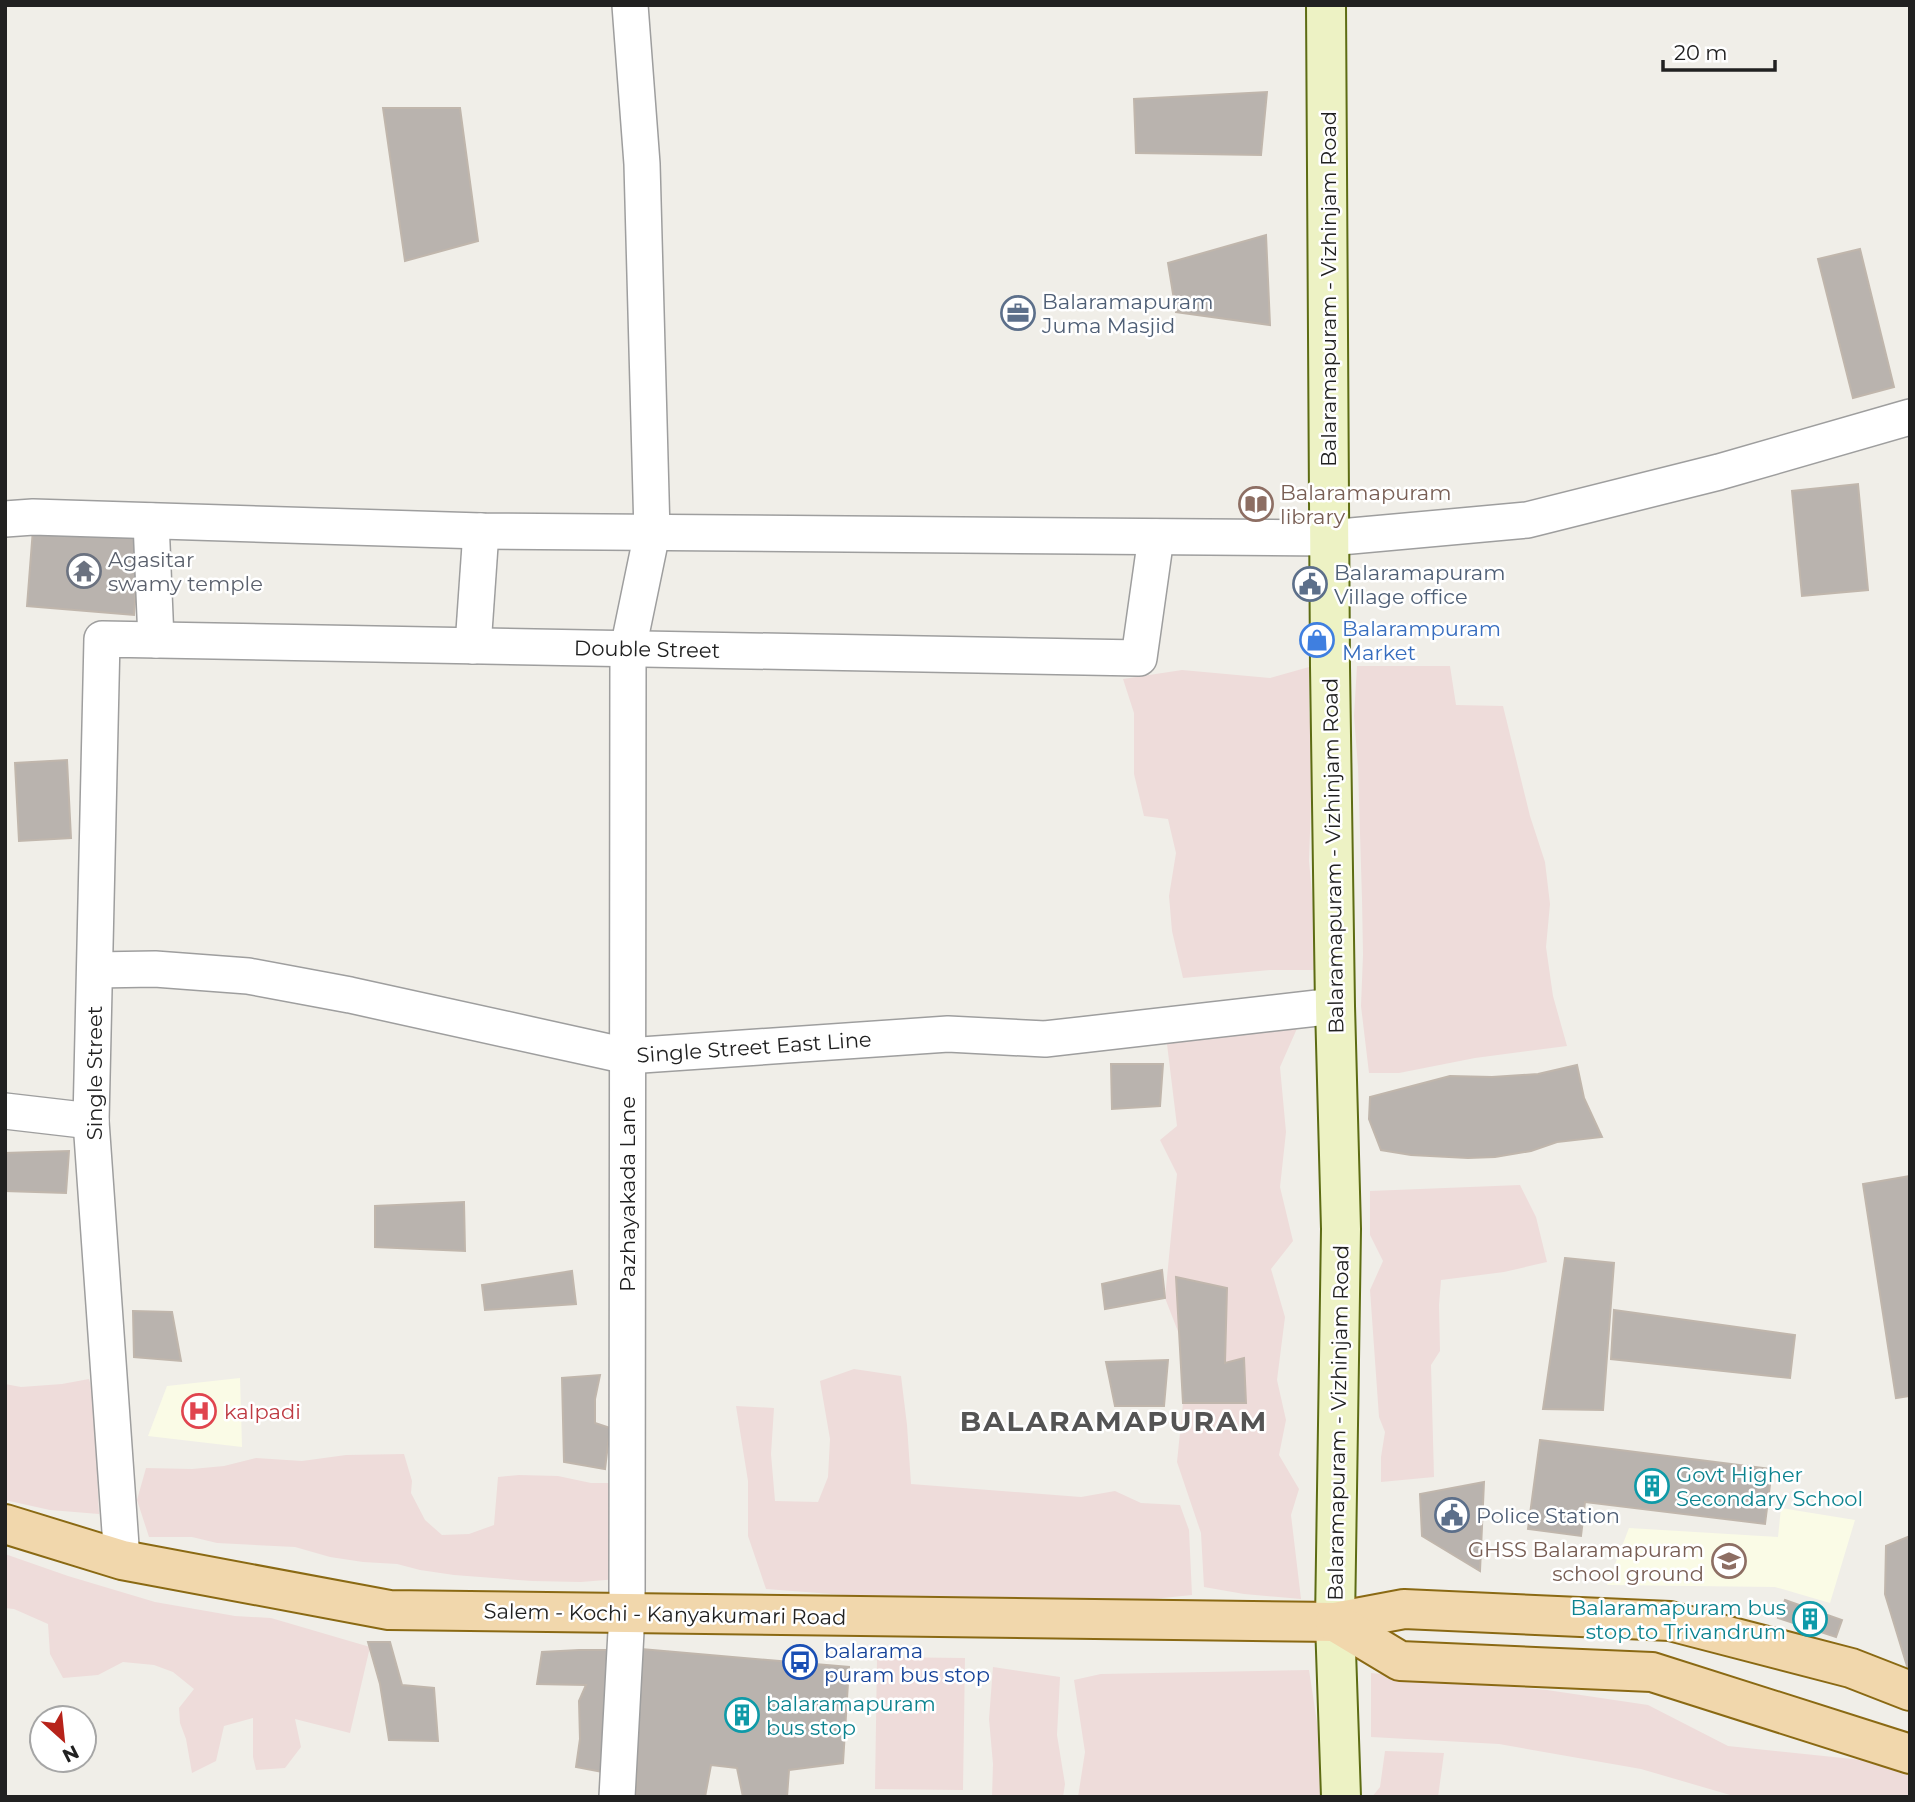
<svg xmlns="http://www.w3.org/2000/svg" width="1915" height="1802" font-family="Montserrat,sans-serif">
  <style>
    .commercial { fill: #eedcda }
    .education { fill: #fafbe6 }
    .building { fill: #b9b3ae; stroke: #c0b6ac; stroke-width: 2 }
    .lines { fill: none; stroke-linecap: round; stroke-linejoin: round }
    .street-casing { stroke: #9e9e9e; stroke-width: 38 }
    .secondary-casing { stroke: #5d6c13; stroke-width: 42 }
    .primary-casing { stroke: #8a6913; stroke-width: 42 }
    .street { stroke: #fff; stroke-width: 35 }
    .secondary { stroke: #edf2c4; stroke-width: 38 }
    .primary { stroke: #f1d7ac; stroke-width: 38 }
    .labels { text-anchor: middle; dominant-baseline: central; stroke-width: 5; stroke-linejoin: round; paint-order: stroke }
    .street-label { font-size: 21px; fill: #212121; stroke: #fff }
    .service-label { font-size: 21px; fill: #4e5e75; stroke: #fff; text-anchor: start }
    .education-label { font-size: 21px; fill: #785e54; stroke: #fff; text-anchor: start }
    .worship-label { font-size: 21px; fill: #5b616d; stroke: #fff; text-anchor: start }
    .shop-label { font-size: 21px; fill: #366cbe; stroke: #fff; text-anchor: start }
    .health-label { font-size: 21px; fill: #be3a42; stroke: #fff; text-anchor: start }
    .culture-label { font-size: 21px; fill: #0d838f; stroke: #fff; text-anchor: start }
    .transit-label { font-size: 21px; fill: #164399; stroke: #fff; text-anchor: start }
    .district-label { font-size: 28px; font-weight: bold; letter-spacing: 2px; fill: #545454; stroke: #fff }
  </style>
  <rect width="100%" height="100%" fill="#f0eee8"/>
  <!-- commercial -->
  <g class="commercial">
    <path d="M1450,666L1456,705L1503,706L1530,816L1545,862L1550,904L1546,947L1553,996L1567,1046L1475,1058L1399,1073H1369L1361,1006L1363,955L1362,899L1358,767L1354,716L1357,666Z"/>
    <path d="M1309,667V713L1313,749L1309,861L1316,937L1315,970H1270L1183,978L1172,931L1169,896L1176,853L1168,819L1144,816L1134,774V713L1123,679L1182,670L1270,678Z"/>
    <path d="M1299,1024L1280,1067L1286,1132L1280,1187L1293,1241L1271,1269L1285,1317L1277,1380L1286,1420L1279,1455L1299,1489L1291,1515L1301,1599L1244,1594L1204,1587L1201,1533L1177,1462L1183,1403L1179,1334L1165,1298L1177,1174L1160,1140L1177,1126L1167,1044L1189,1029Z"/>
    <path d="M1520,1185L1536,1217L1547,1262L1504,1272L1441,1280L1439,1305L1440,1351L1431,1365L1434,1477L1381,1482V1457L1385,1432L1379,1417L1370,1290L1383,1261L1370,1235V1191Z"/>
    <path d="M854,1369L901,1376L907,1425L911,1484L1081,1497L1115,1491L1141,1503L1180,1505L1189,1530L1192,1595L1143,1600L1097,1601H885L845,1595L766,1589L748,1536V1481L736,1406L774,1408L771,1454L775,1501L818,1502L828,1477L830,1439L820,1381Z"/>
    <path d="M89,1379L97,1410L96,1447L99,1514L50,1510L5,1500V1384L21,1387L62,1384Z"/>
    <path d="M404,1454L412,1481L411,1493L425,1520L442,1535L469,1534L494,1525L498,1477L519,1475L558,1476L591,1483H617L618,1579L581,1582L532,1581L454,1575L420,1570L397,1564L363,1562L330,1557L295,1547L217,1543L192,1537H149L137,1500L146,1468L192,1469L224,1466L256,1458L302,1461L346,1455Z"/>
    <path d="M5,1554L68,1576L155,1602L235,1616L271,1618L370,1647L350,1733L295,1719L301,1747L285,1768L256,1770L253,1757V1718L224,1726L216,1761L192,1773L186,1739L180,1723L179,1708L194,1689L173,1672L154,1665L123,1662L98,1675L63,1678L50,1654L48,1624L14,1609L5,1608Z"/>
    <path d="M877,1657L965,1658L963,1790L875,1789Z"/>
    <path d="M993,1667L1060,1677L1057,1735L1065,1784L1063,1797H992L993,1764L989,1719Z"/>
    <path d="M1309,1670L1318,1729L1330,1775L1329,1797H1078L1085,1752L1074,1680L1101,1674Z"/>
    <path d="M1371,1673L1547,1690L1648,1705L1728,1746L1901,1764L1910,1767V1797H1737L1641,1769L1499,1744L1371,1737Z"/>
    <path d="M1385,1751L1444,1753L1438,1797H1372L1380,1787Z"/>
  </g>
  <!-- education -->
  <g class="education">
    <path d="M240,1378L242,1447L148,1436L167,1386Z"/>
    <path d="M1781,1508L1855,1520L1830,1603L1775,1587L1607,1585L1629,1528L1778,1537Z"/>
  </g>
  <!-- building -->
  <g class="building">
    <path d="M1267,92L1261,155L1136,153L1134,99Z"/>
    <path d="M383,108H460L478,241L405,261Z"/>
    <path d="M1266,235L1270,325L1176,312L1168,263Z"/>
    <path d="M1860,249L1894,387L1853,398L1818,259Z"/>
    <path d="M1858,484L1868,590L1802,596L1792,491Z"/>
    <path d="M33,529L140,537L134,615L27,606Z"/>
    <path d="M67,760L71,838L19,841L15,763Z"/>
    <path d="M1111,1064H1163L1160,1106L1112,1109Z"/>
    <path d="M1577,1065L1584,1098L1602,1137L1557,1142L1531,1151L1495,1157L1468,1158L1411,1155L1381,1150L1369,1119L1370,1097L1450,1076L1492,1077L1538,1074Z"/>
    <path d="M69,1151L66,1193L5,1191V1153Z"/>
    <path d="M1910,1176V1396L1896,1398L1863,1184Z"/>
    <path d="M464,1202L465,1251L375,1247V1206Z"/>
    <path d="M1565,1258L1614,1263L1603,1410L1543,1409Z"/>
    <path d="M1162,1270L1165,1298L1105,1309L1102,1284Z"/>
    <path d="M572,1271L576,1304L485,1310L482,1285Z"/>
    <path d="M1176,1277L1227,1288L1225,1363L1244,1358L1246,1403H1183Z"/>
    <path d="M1614,1310L1795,1335L1790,1378L1611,1359Z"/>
    <path d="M133,1311L172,1312L181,1361L134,1357Z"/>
    <path d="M1168,1360L1164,1406H1115L1106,1362Z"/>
    <path d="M600,1375L595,1399V1423L610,1428L605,1469L564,1462L562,1378Z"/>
    <path d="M1540,1440L1772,1469L1765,1524L1585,1502L1581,1536L1528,1529Z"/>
    <path d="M1484,1482L1480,1571L1422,1536L1420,1494Z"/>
    <path d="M1910,1536V1669L1907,1666L1885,1594L1886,1546Z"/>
    <path d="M1785,1600L1842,1620L1836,1637L1778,1618Z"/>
    <path d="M368,1642H390L402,1685L434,1688L438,1741L389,1740L380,1684Z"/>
    <path d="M641,1649L849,1667L843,1763L789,1770L787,1797H743L737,1768L711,1765L705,1797H636Z"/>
    <path d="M579,1650H611L608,1773L576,1767L580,1739L579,1701L586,1685L537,1684L542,1652Z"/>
  </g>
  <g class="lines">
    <!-- street casing -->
    <g class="street-casing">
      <g id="street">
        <path d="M5,519L33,517L481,531L1329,538L1527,520L1719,472L1910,417"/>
        <path d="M151,521L156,640"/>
        <path d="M473,646L481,531"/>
        <path d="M95,970L155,969L248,976L350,995L627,1056L948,1034L1045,1039L1335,1006"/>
        <path d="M5,1111L91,1121"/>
        <path d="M122,1560L91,1121L102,639L1139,658L1156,537"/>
        <path d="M617,1797L627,1613L628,649L652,533L642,164L630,5"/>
      </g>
    </g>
    <!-- secondary casing -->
    <g class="secondary-casing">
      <path id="secondary" d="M1326,5L1330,667L1335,1006L1341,1229L1335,1622L1341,1797"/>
    </g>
    <!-- primary casing -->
    <g class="primary-casing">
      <g id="primary">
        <path d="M5,1524L122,1560L389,1610L1335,1622L1404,1609L1670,1621L1851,1668L1910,1691"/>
        <path d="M1335,1622L1400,1661L1652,1672L1910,1754"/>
      </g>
    </g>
    <!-- street -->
    <use href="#street" class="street"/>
    <!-- secondary -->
    <use href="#secondary" class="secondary"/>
    <!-- primary -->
    <use href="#primary" class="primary"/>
  </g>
  <!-- icons -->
  <defs>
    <g id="office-ring" transform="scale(1.75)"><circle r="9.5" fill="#fff" stroke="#5c6f8a" stroke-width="1.5"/><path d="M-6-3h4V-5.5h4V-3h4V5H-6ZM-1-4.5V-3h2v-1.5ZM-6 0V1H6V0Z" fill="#5c6f8a"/></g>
    <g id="library-ring" transform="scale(1.75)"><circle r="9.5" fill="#fff" stroke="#8d6e63" stroke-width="1.5"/><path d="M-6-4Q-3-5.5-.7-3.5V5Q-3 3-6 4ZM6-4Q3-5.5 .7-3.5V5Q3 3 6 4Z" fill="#8d6e63"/></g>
    <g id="temple-ring" transform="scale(1.75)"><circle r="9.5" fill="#fff" stroke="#6b7280" stroke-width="1.5"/><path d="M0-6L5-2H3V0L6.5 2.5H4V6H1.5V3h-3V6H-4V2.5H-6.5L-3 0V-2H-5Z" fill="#6b7280"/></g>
    <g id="civic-ring" transform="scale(1.75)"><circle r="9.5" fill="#fff" stroke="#5c6f8a" stroke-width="1.5"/><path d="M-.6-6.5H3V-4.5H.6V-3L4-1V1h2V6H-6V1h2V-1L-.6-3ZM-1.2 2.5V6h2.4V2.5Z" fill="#5c6f8a"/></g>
    <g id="shop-ring" transform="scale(1.75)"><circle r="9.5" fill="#fff" stroke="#3f7fe0" stroke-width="1.5"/><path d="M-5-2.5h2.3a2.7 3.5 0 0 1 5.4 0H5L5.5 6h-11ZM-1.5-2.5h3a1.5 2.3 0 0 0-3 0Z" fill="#3f7fe0"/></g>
    <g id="hospital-ring" transform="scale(1.75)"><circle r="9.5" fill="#fff" stroke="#e0444e" stroke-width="1.5"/><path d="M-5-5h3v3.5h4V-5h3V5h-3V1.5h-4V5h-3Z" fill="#e0444e"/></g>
    <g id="building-ring" transform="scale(1.75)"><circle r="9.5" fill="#fff" stroke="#0f9aa8" stroke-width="1.5"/><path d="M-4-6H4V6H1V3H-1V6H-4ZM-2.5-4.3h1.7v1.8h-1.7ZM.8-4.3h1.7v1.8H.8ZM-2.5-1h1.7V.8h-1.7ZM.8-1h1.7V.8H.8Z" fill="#0f9aa8"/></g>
    <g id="school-ring" transform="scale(1.75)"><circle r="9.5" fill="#fff" stroke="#8d6e63" stroke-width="1.5"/><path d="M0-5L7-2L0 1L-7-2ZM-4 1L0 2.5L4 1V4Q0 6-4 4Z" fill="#8d6e63"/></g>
    <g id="bus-ring" transform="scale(1.75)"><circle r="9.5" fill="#fff" stroke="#1a4fb4" stroke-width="1.5"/><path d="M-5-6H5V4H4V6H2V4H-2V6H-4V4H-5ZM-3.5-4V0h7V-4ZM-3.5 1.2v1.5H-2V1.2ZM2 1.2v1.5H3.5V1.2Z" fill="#1a4fb4"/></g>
  </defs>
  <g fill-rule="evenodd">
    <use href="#office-ring" x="1018" y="313"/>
    <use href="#library-ring" x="1256" y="504"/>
    <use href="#temple-ring" x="84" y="571"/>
    <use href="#civic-ring" x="1310" y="584"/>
    <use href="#shop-ring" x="1317" y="640"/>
    <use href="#hospital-ring" x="199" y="1411"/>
    <use href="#building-ring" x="1652" y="1486"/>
    <use href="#civic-ring" x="1452" y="1515"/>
    <use href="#school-ring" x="1729" y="1561"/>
    <use href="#building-ring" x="1810" y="1619"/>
    <use href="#bus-ring" x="800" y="1662"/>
    <use href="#building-ring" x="742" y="1715"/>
  </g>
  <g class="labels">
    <!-- street labels -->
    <g class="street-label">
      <text transform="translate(1328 289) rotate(-90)">Balaramapuram - Vizhinjam Road</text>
      <text transform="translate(647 649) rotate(1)">Double Street</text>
      <text transform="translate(1333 856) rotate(-91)">Balaramapuram - Vizhinjam Road</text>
      <text transform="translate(754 1047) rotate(-4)">Single Street East Line</text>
      <text transform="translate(94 1073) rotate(-90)">Single Street</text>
      <text transform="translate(627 1194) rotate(-90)">Pazhayakada Lane</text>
      <text transform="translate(1338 1423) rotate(-89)">Balaramapuram - Vizhinjam Road</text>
      <text transform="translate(665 1614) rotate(1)">Salem - Kochi - Kanyakumari Road</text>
    </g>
    <!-- service labels -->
    <g class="service-label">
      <text x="1042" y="301">Balaramapuram<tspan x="1042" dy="24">Juma Masjid</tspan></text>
      <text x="1334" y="572">Balaramapuram<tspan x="1334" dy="24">Village office</tspan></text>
      <text x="1476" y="1515">Police Station</text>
    </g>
    <!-- education labels -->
    <g class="education-label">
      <text x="1280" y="492">Balaramapuram<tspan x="1280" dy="24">library</tspan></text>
      <text x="1704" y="1549" text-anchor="end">GHSS Balaramapuram<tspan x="1704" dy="24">school ground</tspan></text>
    </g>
    <!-- worship labels -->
    <g class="worship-label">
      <text x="108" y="559">Agasitar<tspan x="108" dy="24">swamy temple</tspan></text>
    </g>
    <!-- shop labels -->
    <g class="shop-label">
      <text x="1342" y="628">Balarampuram<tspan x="1342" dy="24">Market</tspan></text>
    </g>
    <!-- health labels -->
    <g class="health-label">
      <text x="224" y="1411">kalpadi</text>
    </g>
    <!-- culture labels -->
    <g class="culture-label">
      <text x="1676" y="1474">Govt Higher<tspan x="1676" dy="24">Secondary School</tspan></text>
      <text x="1786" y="1607" text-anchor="end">Balaramapuram bus<tspan x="1786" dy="24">stop to Trivandrum</tspan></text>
      <text x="766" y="1703">balaramapuram<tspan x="766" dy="24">bus stop</tspan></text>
    </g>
    <!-- transit labels -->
    <g class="transit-label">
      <text x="824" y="1650">balarama<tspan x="824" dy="24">puram bus stop</tspan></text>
    </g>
    <!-- district labels -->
    <g class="district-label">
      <text x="1114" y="1421">BALARAMAPURAM</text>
    </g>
  </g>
  <!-- border -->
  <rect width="1915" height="1802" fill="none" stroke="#212121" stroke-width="14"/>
  <!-- north arrow -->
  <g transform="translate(63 1739) rotate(153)"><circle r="33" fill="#ffffff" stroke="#a6a6a6" stroke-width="2"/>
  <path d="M0-5L12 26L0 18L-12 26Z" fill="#b7231a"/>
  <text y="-10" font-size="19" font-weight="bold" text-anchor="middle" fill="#212121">N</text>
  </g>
  <!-- scale -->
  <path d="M1663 60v10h112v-10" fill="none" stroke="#212121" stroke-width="3.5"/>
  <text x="1674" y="60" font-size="21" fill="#212121" stroke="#ffffff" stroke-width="5" paint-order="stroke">20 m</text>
</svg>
